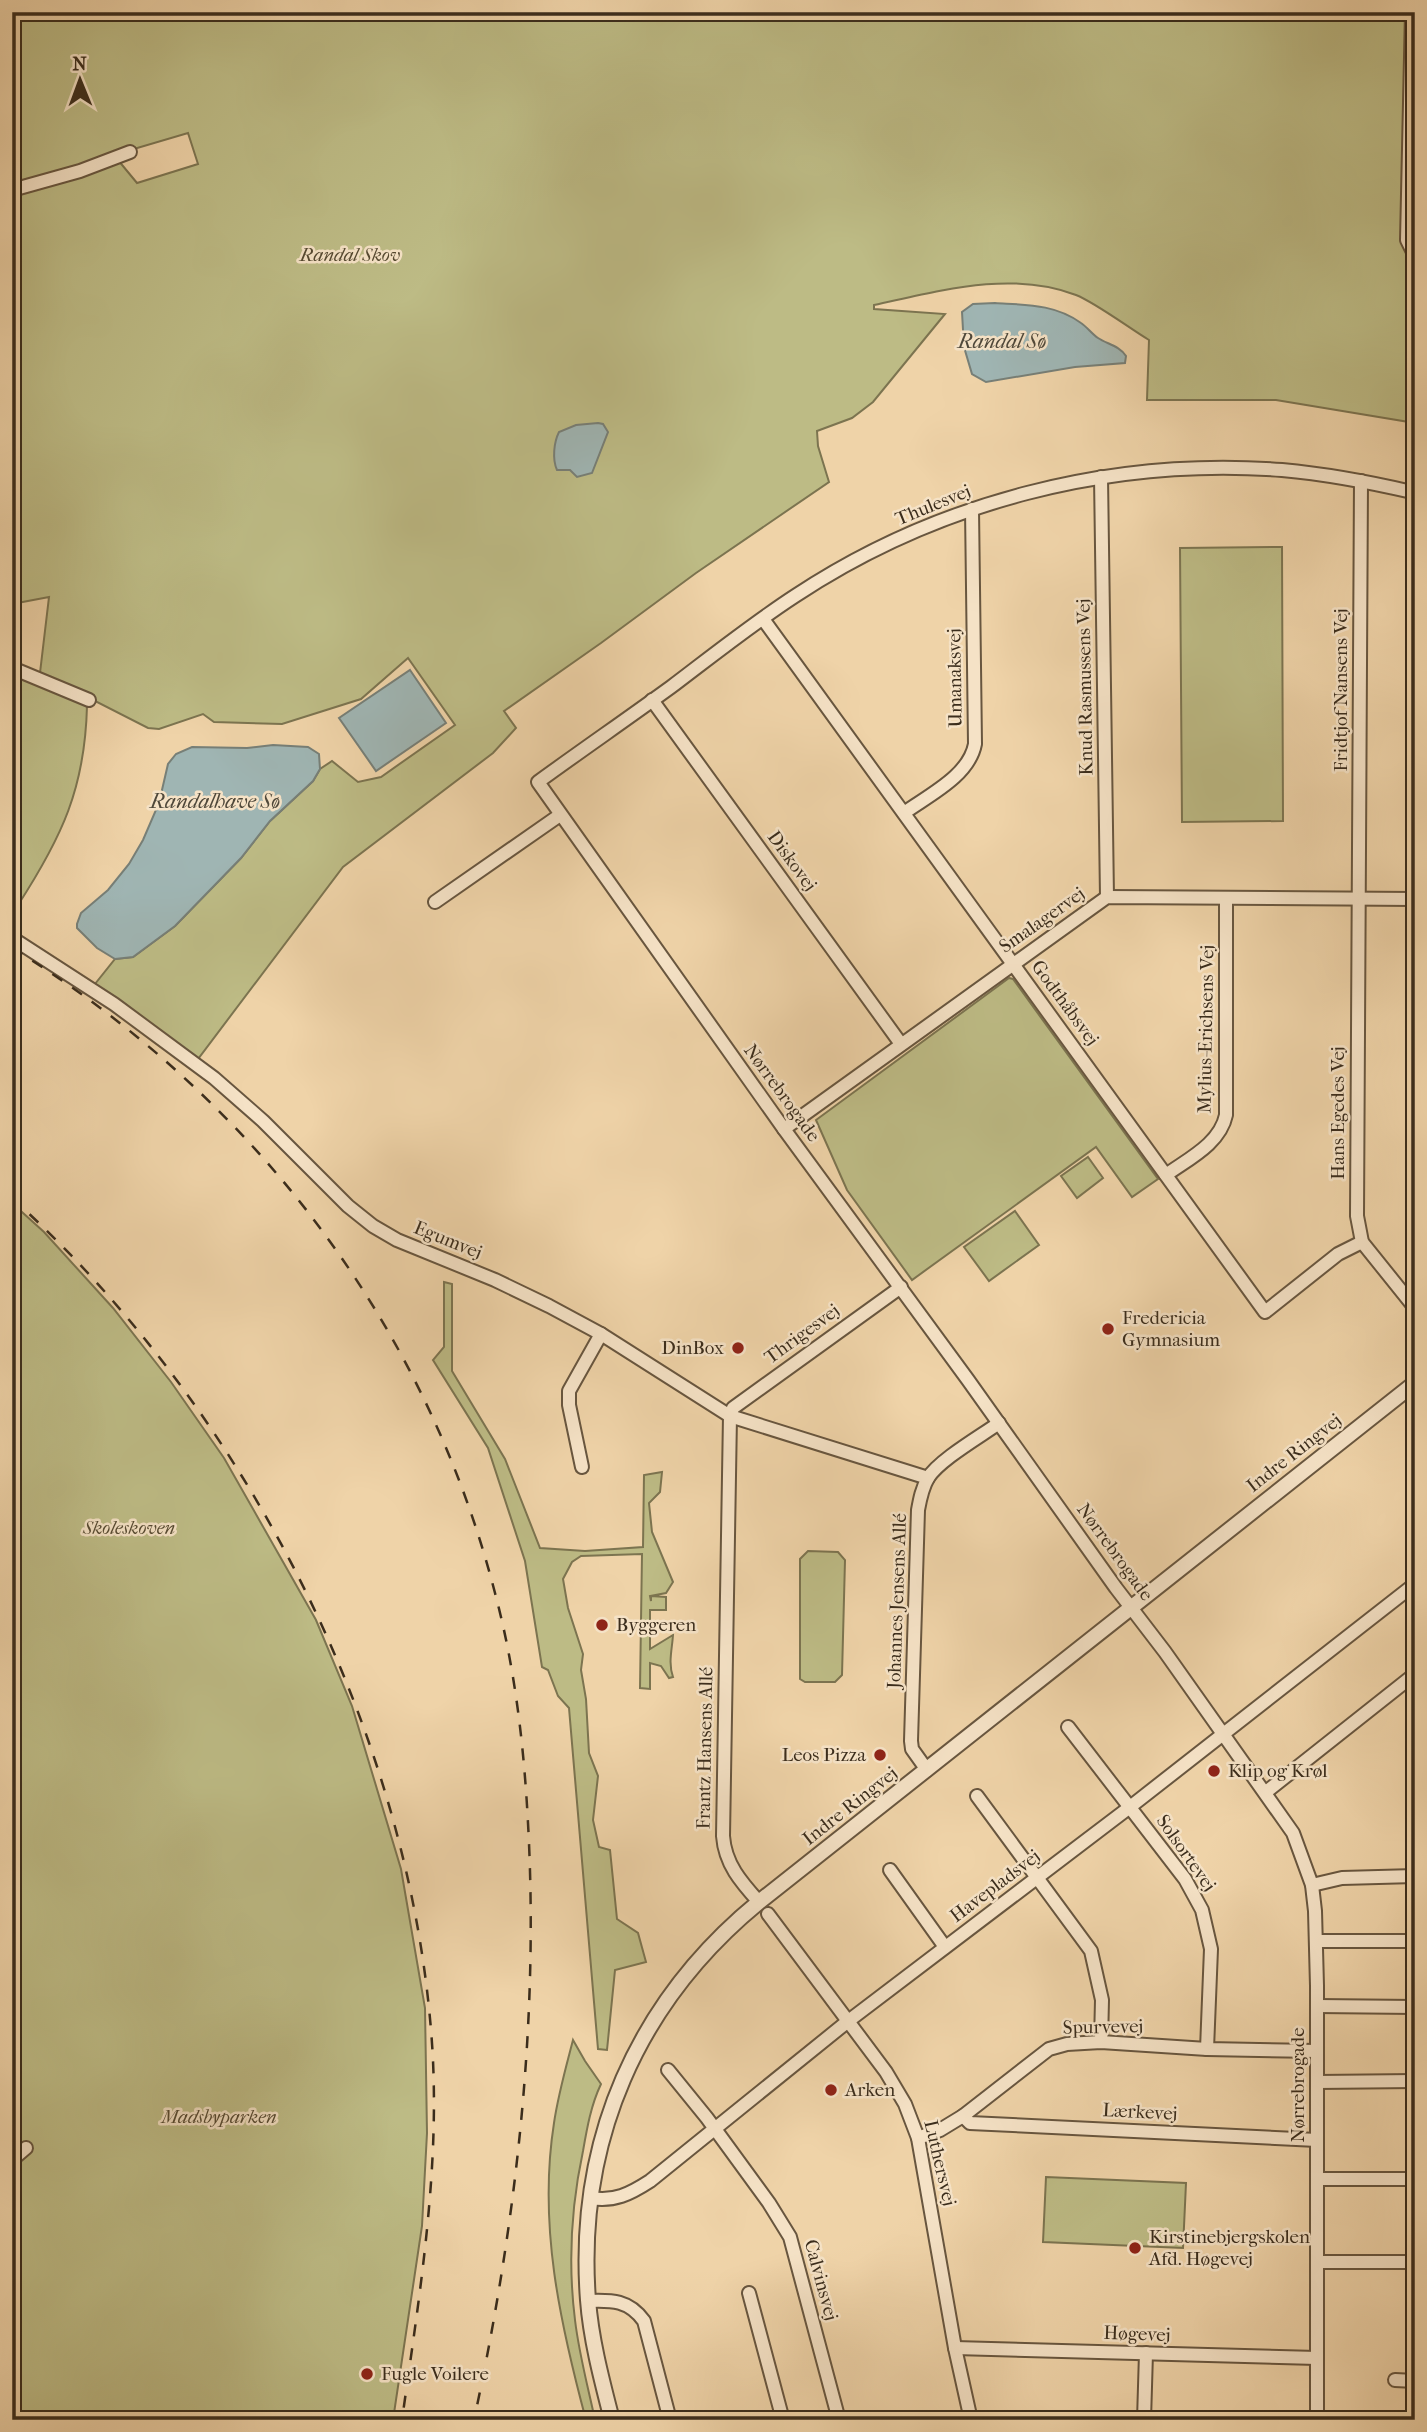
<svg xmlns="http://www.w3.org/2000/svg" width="1427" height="2432" font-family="'IM FELL French Canon',serif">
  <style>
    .green { fill: #bdbb85; stroke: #7c7450; stroke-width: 2 }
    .water { fill: #9fb5b3; stroke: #777f77; stroke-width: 2 }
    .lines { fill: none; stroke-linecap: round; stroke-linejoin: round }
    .minor-casing { stroke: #68563f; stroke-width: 16 }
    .tertiary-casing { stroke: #68563f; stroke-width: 18 }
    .minor { stroke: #f5e2c6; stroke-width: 12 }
    .tertiary { stroke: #f5e2c6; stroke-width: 14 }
    .rail { stroke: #3b2d1c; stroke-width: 2.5; stroke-dasharray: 12 12; stroke-linecap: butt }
    .poi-dot { fill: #8f2418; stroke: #f5e2c6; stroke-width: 2.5 }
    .labels { text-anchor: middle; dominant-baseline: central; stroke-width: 5; stroke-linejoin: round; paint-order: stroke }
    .park-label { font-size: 19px; font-style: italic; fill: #554931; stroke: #f5e2c6 }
    .street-label { font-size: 19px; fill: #3b2d1c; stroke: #f5e2c6 }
    .poi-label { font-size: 19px; fill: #3b2d1c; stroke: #f5e2c6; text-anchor: start }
    .water-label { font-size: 21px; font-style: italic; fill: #4f483a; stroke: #f5e2c6 }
  </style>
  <rect width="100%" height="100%" fill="#efd3a8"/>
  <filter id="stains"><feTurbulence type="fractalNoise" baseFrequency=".00286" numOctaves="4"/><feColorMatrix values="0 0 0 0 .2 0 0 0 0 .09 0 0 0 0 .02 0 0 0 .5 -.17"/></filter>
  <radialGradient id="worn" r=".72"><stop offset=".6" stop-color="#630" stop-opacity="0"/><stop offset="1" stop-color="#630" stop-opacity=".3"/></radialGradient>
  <!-- green -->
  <g class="green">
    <path d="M12,12H1406L1403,124L1412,113L1415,14V423L1276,400H1147L1149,340C1129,328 1096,303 1076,295C1011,270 939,291 874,305V309L945,314L873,402L852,418L817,431L818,446L829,482L696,573L601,643L504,711L516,728L493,753L343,867L198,1059L95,984L115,959L133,957L175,926L241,858L270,821L313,781L320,769L332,761L358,782L381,777L455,725L408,658L361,699L282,724L214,722L203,714L159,729L148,728L40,673L49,597L12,604V195L118,160L137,183L198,164L188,133L12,185Z"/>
    <path d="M1282,547L1283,821L1182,822L1180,548Z"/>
    <path d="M12,673L53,688L87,706C85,788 62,837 18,905L12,902Z"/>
    <path d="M1009,978L1013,979L1158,1179L1132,1197L1096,1147L912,1280L847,1190L816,1120Z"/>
    <path d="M1088,1157L1103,1178L1077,1198L1061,1176Z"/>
    <path d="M12,1203L44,1232L113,1308L171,1382L224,1458L316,1620L352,1706L401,1869L425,2008L427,2133L422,2226L393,2420H12Z"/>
    <path d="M1015,1211L1039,1245L989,1281L964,1247Z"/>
    <path d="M444,1282L452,1284V1371L505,1459L540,1548L585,1551L643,1547L644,1475L662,1472L660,1492L649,1503L652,1532L673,1582L666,1593L650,1596L651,1601V1596L666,1597V1610H650V1649L673,1635C672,1650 668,1663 673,1677L669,1678L661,1666L650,1663V1689L640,1688L642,1554L581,1556L572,1562L563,1579L568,1608L583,1654L581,1670L586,1699L589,1753L598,1776L593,1820L599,1847L610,1850L617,1919L638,1933L646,1962L615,1970L607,2050L598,2049L569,1708L558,1696L548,1670L542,1667L525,1561L488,1448L433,1360L444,1347Z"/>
    <path d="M808,1551L838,1552L845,1560L842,1675L835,1682H805L800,1679V1559Z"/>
    <path d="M573,2040L585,2061L601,2084C591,2105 587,2128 583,2151C571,2207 568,2264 575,2320C579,2354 588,2387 595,2420H586C560,2323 538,2224 554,2123C558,2095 566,2067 573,2040Z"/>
    <path d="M1046,2177L1186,2183L1183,2248L1043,2242Z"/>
  </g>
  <!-- water -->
  <g class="water">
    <path d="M995,303C1026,305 1055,304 1081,323C1087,327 1092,334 1098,338C1107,344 1120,346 1126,356L1125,363L1075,367L986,382L972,374L964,347L962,312L973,304Z"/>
    <path d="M598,423L603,424L608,432L592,473L577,477L570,470H557C552,459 554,442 559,432L576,425Z"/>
    <path d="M410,670L446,723L376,771L339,718Z"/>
    <path d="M273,745L308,747L319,754L320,769L313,781L270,821L241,858L175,926L133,957L115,959L97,948L77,928V924L81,913L108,890L129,864L143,840L159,803L168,764L176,754L192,747L247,748Z"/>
  </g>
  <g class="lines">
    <!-- minor casing -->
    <g class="minor-casing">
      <g id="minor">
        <path d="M1412,12L1407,240L1415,256"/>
        <path d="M12,190L80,171L130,152"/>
        <path d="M1101,477L1107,897"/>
        <path d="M1361,481L1357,1216L1362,1242L1415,1308"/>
        <path d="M763,619L1265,1312L1338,1254L1362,1242"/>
        <path d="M12,668L89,700"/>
        <path d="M652,700L901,1044"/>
        <path d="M904,813C929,795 969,776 975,744L972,509"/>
        <path d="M435,902L560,815"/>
        <path d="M12,938L114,1004L214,1078L263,1121L348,1206L373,1226L397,1240L495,1280L549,1306L601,1334L730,1416L928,1478"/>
        <path d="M784,1129L1107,897L1415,899"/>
        <path d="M1166,1175C1188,1159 1220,1144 1226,1115V898"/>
        <path d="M582,1467L569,1405V1391L601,1334"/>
        <path d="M1068,1727L1185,1879L1202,1910L1211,1949L1207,2049"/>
        <path d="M927,1770L912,1749L911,1741L918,1510C920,1499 922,1488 928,1478C939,1460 981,1436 999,1423"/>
        <path d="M1266,1792L1415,1674"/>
        <path d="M977,1796L1091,1951L1102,2000L1101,2042"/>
        <path d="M890,1870L945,1947"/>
        <path d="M1312,1885L1342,1878L1415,1876"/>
        <path d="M759,1902C741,1882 725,1864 723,1836L730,1416L733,1408L901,1287"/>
        <path d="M768,1914L886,2072L905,2104L918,2138L955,2348L971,2420"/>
        <path d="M1316,1941H1415"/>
        <path d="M1317,2006L1415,2007"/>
        <path d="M668,2070L707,2118L769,2203L790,2237L839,2420"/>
        <path d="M1317,2082L1415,2081"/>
        <path d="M963,2116L970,2123L1317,2140"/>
        <path d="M918,2138L940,2130L963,2116L1049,2049L1067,2044L1101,2042L1207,2049L1317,2051"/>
        <path d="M12,2160L26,2148"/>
        <path d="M1317,2179H1415"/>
        <path d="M591,2198C614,2202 630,2194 650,2181L847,2022L1130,1807L1415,1584"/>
        <path d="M1317,2262H1415"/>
        <path d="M749,2293L783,2420"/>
        <path d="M588,2301C612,2300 629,2300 644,2321L670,2420"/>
        <path d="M955,2348L1317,2358"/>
        <path d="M1395,2380L1415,2381"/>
        <path d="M1144,2420L1146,2353"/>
        <path d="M1317,2420V1986L1315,1911L1312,1885L1293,1833L1165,1652L1116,1588L968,1380L784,1129L538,782C582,750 627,719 671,687C712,656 752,624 795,596C937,502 1111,457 1282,470C1326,474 1369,482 1412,492"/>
      </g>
    </g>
    <!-- tertiary casing -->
    <g class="tertiary-casing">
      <path id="tertiary" d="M612,2420C602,2381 591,2340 588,2300C576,2141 637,2002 759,1902L1415,1383"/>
    </g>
    <!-- minor -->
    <use href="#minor" class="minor"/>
    <!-- tertiary -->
    <use href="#tertiary" class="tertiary"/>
    <!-- rail -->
    <g class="rail">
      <path d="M12,948C250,1094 425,1321 495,1593C515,1668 524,1746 528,1823C539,2023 516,2225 474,2420"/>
      <path d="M12,1198C241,1405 406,1722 431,2030C442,2160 420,2291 402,2420"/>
    </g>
  </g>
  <!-- markers -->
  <g class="poi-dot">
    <circle cx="1108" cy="1329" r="7"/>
    <circle cx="738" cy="1348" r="7"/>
    <circle cx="602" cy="1625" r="7"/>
    <circle cx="880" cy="1755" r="7"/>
    <circle cx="1214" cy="1771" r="7"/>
    <circle cx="831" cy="2090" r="7"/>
    <circle cx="1135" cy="2248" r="7"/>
    <circle cx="367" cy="2374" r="7"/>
  </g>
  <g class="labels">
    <!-- park labels -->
    <g class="park-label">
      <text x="350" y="255">Randal Skov</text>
      <text x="129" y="1528">Skoleskoven</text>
      <text x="219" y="2117">Madsbyparken</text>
    </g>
    <!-- street labels -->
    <g class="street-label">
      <text transform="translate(933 505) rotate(-22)">Thulesvej</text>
      <text transform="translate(955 678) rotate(-91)">Umanaksvej</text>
      <text transform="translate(1085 687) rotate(-91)">Knud Rasmussens Vej</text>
      <text transform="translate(1341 690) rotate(-90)">Fridtjof Nansens Vej</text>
      <text transform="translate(792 861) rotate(54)">Diskovej</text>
      <text transform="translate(1042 920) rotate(-35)">Smalagervej</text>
      <text transform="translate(1065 1003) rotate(54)">Godthåbsvej</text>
      <text transform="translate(1206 1029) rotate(-89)">Mylius-Erichsens Vej</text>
      <text transform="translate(782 1093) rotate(54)">Nørrebrogade</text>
      <text transform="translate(1338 1113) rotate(-90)">Hans Egedes Vej</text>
      <text transform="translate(448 1240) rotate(22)">Egumvej</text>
      <text transform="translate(802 1334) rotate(-36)">Thrigesvej</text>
      <text transform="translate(1294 1453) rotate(-38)">Indre Ringvej</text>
      <text transform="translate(1115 1552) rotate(54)">Nørrebrogade</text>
      <text transform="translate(897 1601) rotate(-88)">Johannes Jensens Allé</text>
      <text transform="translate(705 1748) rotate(-89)">Frantz Hansens Allé</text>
      <text transform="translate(850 1806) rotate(-38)">Indre Ringvej</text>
      <text transform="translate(1186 1853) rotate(55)">Solsortevej</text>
      <text transform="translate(995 1886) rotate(-37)">Havepladsvej</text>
      <text transform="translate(1103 2027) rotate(-1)">Spurvevej</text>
      <text transform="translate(1298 2085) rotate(-90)">Nørrebrogade</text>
      <text transform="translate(1140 2112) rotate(3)">Lærkevej</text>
      <text transform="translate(940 2163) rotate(77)">Luthersvej</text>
      <text transform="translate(821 2280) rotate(75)">Calvinsvej</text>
      <text transform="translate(1137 2334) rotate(2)">Høgevej</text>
    </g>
    <!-- poi labels -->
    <g class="poi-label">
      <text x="1122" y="1318">Fredericia<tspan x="1122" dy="22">Gymnasium</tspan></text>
      <text x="724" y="1348" text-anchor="end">DinBox</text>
      <text x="616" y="1625">Byggeren</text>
      <text x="866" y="1755" text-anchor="end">Leos Pizza</text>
      <text x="1228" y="1771">Klip og Krøl</text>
      <text x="845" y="2090">Arken</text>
      <text x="1149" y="2237">Kirstinebjergskolen<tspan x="1149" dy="22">Afd. Høgevej</tspan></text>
      <text x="381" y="2374">Fugle Voilere</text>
    </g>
    <!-- water labels -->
    <g class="water-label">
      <text x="1002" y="341">Randal Sø</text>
      <text x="215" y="801">Randalhave Sø</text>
    </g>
  </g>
  <!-- margin -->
  <rect width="1427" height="2432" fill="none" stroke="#efd3a8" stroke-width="42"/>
  <rect x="14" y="14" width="1399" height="2404" fill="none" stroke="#3b2d1c" stroke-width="3.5"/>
  <rect x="21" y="21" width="1385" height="2390" fill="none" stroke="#3b2d1c" stroke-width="2"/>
  <!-- north arrow -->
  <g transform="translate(80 80) rotate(359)" stroke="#f5e2c6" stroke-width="5" paint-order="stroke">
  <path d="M0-5L12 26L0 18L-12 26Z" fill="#3b2d1c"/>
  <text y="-10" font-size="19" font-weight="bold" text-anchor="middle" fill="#3b2d1c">N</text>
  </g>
  <rect width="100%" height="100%" filter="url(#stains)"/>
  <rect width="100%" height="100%" fill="url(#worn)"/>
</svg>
